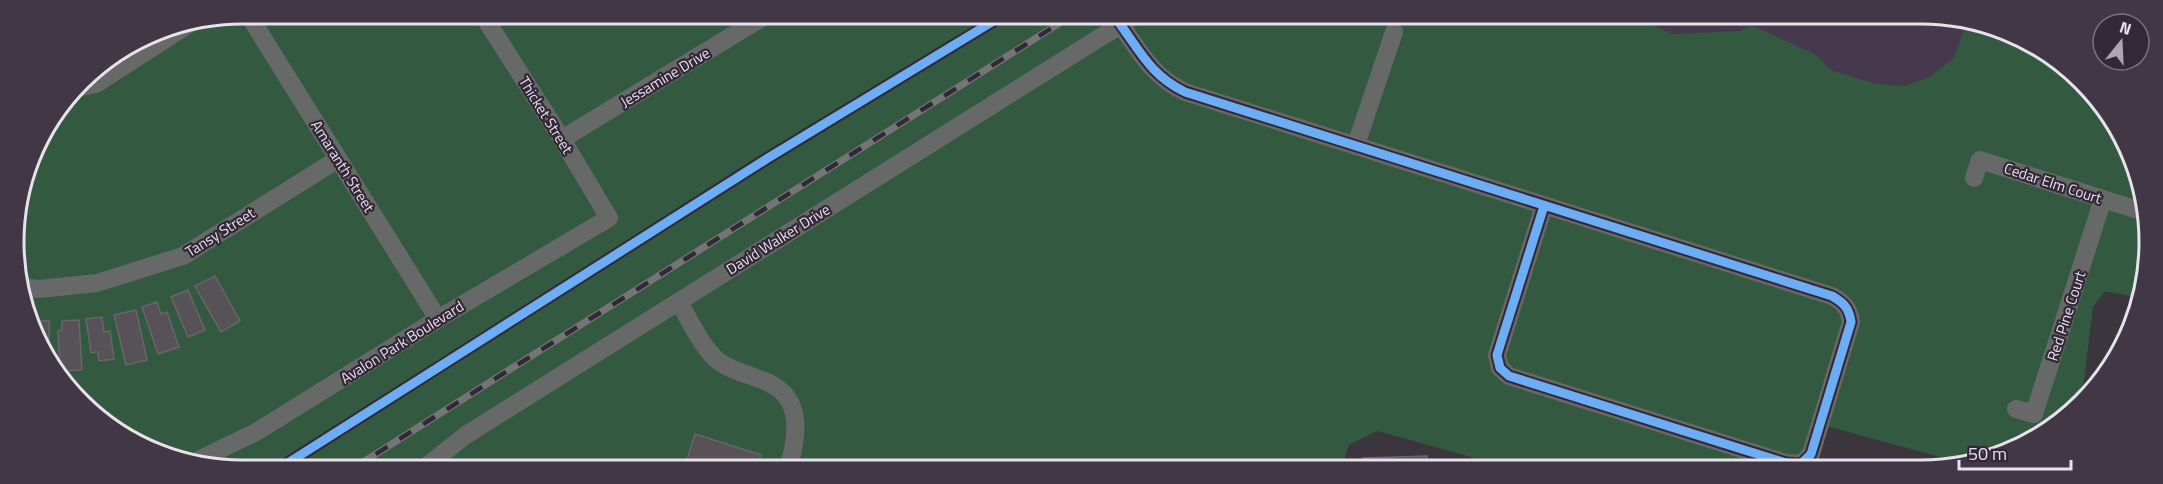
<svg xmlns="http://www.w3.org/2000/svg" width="2163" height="484" font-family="'Titillium Web',sans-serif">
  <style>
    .built { fill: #46394e }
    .green { fill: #335941 }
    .building { fill: #565258; stroke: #69656c; stroke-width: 1.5 }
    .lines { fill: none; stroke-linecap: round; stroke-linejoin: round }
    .minor { stroke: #676968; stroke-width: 18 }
    .rail-casing { stroke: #757577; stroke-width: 7 }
    .rail { stroke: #322837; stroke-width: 4.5; stroke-dasharray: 14; stroke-linecap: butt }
    .cycleway-casing { stroke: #322837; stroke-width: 13 }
    .cycleway { stroke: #6dadf4; stroke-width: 9 }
    .labels { text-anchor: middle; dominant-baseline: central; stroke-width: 4.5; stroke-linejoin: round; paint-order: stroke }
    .street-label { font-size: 15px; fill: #e8e2ec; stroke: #322837 }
    .rim { fill: none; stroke: #e8e2ec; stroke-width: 3 }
  </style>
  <rect width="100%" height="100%" fill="#3b363e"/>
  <!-- built -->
  <path class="built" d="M1631,15L1951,16L1967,21L1955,58L1929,77L1906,86L1873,83L1831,70L1815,54L1740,31L1672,34Z"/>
  <!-- green -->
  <g class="green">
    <path d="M242,14L1120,15L420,460L412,469L212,468L128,440L61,381L21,301L14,227L37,141L91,70L155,31Z"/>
    <path d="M1151,15H1630L1672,34L1740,31L1751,25L1815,54L1831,70L1873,83L1905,86L1929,77L1954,58L1967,21L2036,44L2102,103L2142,183L2147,272L2140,298L2105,291L2093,307L2081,404L2022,447L1966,464L1826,426L1811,469H1515L1377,431L1349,445L1341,469H436L470,442Z"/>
  </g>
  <!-- building -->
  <g class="building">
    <path d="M215,276L240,321L221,332L195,286Z"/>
    <path d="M188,290L205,330L188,337L171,297Z"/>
    <path d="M157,302L161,314L167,312L179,347L158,354L142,307Z"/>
    <path d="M136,310L147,360L126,365L114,315Z"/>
    <path d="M102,317L104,332L110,331L114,359L99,361L98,352L91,353L86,319Z"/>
    <path d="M79,320L82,370L60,371L58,331L62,330V321Z"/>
    <path d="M31,321H49V358Z"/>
    <path d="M695,434L761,455L756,469H684Z"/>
    <path d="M1427,456V469H1363V458Z"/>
  </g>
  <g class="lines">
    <!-- minor -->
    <g class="minor">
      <path d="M248,14L438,319"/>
      <path d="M1120,24C1141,53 1152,76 1185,92L1832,296C1844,303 1849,308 1851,322L1811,454L1801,464L1786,463L1509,376L1500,368L1497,355L1544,206"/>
      <path d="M77,88L96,84L189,24"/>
      <path d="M562,139L768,14"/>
      <path d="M1356,145L1394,32"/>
      <path d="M1974,178L1980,160L2144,212"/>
      <path d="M20,287L39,289L97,283L183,256L338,159"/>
      <path d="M679,302C689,319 704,352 721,363C737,374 762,377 776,387C803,404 796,443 788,469"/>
      <path d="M2016,409L2034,414L2103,199"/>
      <path d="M194,462L256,432L438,319L609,218L562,139L482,14"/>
      <path d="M423,469L466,435L1136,15"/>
    </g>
    <!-- rail casing -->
    <g class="rail-casing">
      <path id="rail" d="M352,469L1074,14"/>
    </g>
    <!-- rail -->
    <use href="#rail" class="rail"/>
    <!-- cycleway casing -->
    <g class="cycleway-casing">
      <g id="cycleway">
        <path d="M1120,24C1141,53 1152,76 1185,92L1832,296C1844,303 1849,308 1851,322L1811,454L1801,464L1786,463L1509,376L1500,368L1497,355L1544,206"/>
        <path d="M280,468L768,158L1005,14"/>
      </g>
    </g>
    <!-- cycleway -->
    <use href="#cycleway" class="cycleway"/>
  </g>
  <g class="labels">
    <!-- street labels -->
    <g class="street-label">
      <text transform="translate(665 77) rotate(-31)">Jessamine Drive</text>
      <text transform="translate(546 115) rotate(58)">Thicket Street</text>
      <text transform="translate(343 166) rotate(58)">Amaranth Street</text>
      <text transform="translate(2053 183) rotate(18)">Cedar Elm Court</text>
      <text transform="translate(220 232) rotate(-32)">Tansy Street</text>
      <text transform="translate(778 239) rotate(-32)">David Walker Drive</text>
      <text transform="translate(2066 316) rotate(-72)">Red Pine Court</text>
      <text transform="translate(402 342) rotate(-32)">Avalon Park Boulevard</text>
    </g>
  </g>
  <!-- crop -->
  <path d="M0 0H2163V484H0ZM242 24H1921A218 218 0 0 1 2139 242V242A218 218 0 0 1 1921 460H242A218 218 0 0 1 24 242V242A218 218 0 0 1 242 24Z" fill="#413745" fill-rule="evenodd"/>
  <path class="rim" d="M242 24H1921A218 218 0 0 1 2139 242V242A218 218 0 0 1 1921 460H242A218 218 0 0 1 24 242V242A218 218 0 0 1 242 24Z"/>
  <!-- north arrow -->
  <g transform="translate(2121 42) rotate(18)"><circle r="28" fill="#322837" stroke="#7b727f" stroke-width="1.5"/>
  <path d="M0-4.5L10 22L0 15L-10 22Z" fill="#aba6af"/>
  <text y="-9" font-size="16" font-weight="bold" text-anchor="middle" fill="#e8e2ec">N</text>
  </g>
  <!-- scale -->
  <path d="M1959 460v9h112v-9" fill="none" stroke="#e8e2ec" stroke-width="3"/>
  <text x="1968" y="460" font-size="18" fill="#e8e2ec" stroke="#322837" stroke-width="4.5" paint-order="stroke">50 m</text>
</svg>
